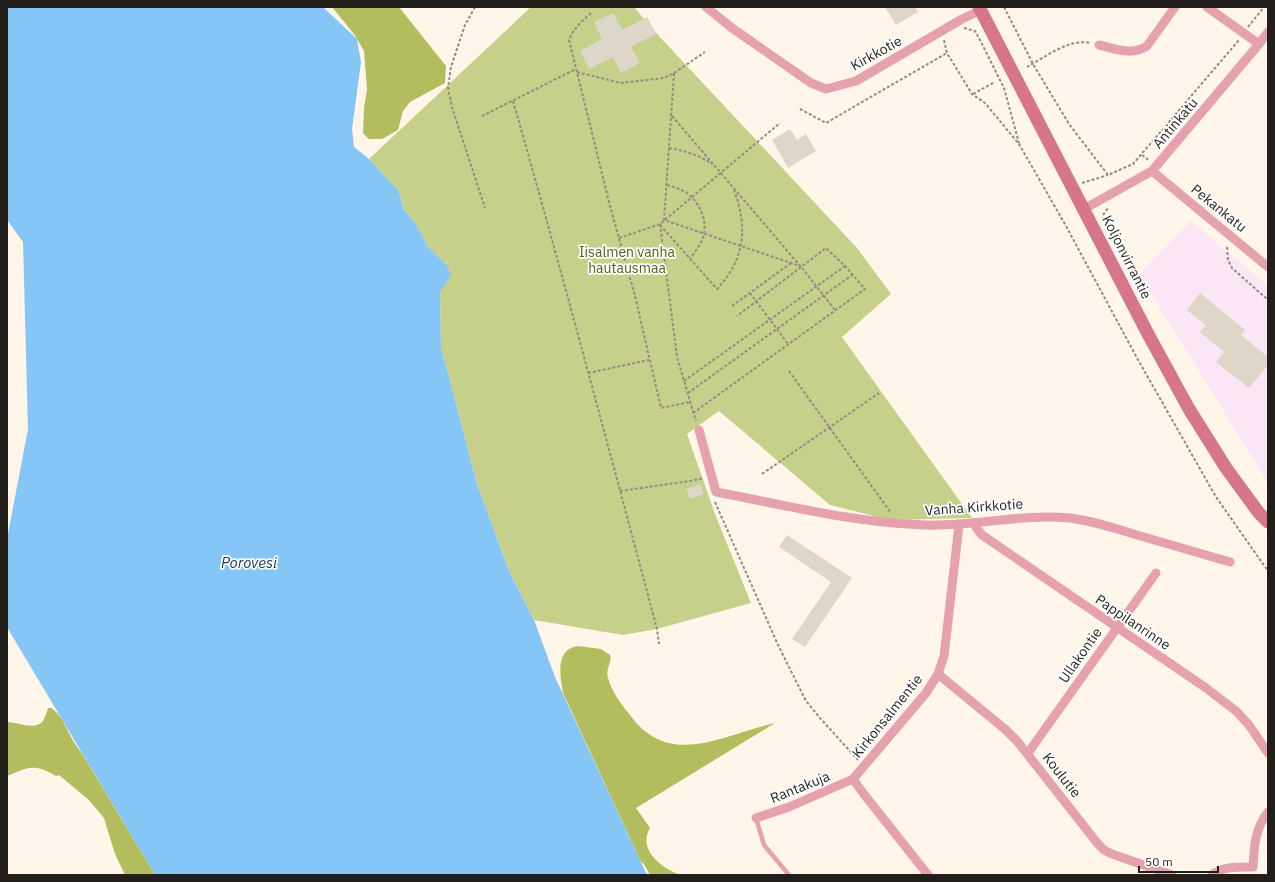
<svg xmlns="http://www.w3.org/2000/svg" width="1275" height="882" font-family="'IBM Plex Sans',sans-serif">
  <style>
    .commercial { fill: #fbe6f6 }
    .green { fill: #c7d08a }
    .forest { fill: #b3bd5e }
    .water { fill: #85c6f7 }
    .building { fill: #ded6c9 }
    .lines { fill: none; stroke-linecap: round; stroke-linejoin: round }
    .path { stroke: #928c83; stroke-width: 2; stroke-dasharray: 3 2; stroke-linecap: butt }
    .lane { stroke: #e5a2ae; stroke-width: 4.5 }
    .street { stroke: #e5a2ae; stroke-width: 9 }
    .secondary { stroke: #d7758b; stroke-width: 13 }
    .labels { text-anchor: middle; dominant-baseline: central; stroke-width: 3.5; stroke-linejoin: round; paint-order: stroke }
    .street-label { font-size: 14px; fill: #221f1b; stroke: #fff }
    .park-label { font-size: 14px; fill: #565c17; stroke: #fff }
    .water-label { font-size: 15px; font-style: italic; fill: #153952; stroke: #fff }
  </style>
  <rect width="100%" height="100%" fill="#fff6e9"/>
  <!-- commercial -->
  <path class="commercial" d="M1191,221L1268,286V483L1139,274Z"/>
  <!-- green -->
  <path class="green" d="M531,7H634L659,36L857,248L891,294L842,337L972,518L890,520L830,505L719,411L687,434L715,514L751,603L657,629L623,635L534,620L509,571L477,484L441,347L440,292L446,264L428,247L416,224L404,210L398,190L369,159Z"/>
  <!-- forest -->
  <g class="forest">
    <path d="M332,7H399L446,66L445,83L410,102L403,111L398,130L382,139H369L363,133L364,108L367,90L364,51L354,34Z"/>
    <path d="M578,646L601,649L610,655C613,662 605,668 608,678C612,692 621,704 630,715C670,770 723,734 775,723L636,808L650,828C637,850 662,868 680,875H650L644,864L641,862L563,693C560,676 555,649 578,646Z"/>
    <path d="M48,708H51C62,714 67,731 74,742C76,746 80,750 83,755L155,875H125L115,854L104,818L89,800L59,775L56,776C34,763 29,767 7,776V722C17,722 35,731 43,721C45,717 47,712 48,708Z"/>
  </g>
  <!-- water -->
  <path class="water" d="M7,7H323L357,39L361,62L352,129L354,147L369,159L398,190L404,210L416,224L428,247L446,264L451,275L440,292L441,347L477,484L509,571L534,620L555,677L647,875H155L8,629L7,539L28,429L23,242L7,220Z"/>
  <!-- building -->
  <g class="building">
    <path d="M885,7H915L918,12L896,25Z"/>
    <path d="M613,13L622,30L647,17L656,34L631,47L640,63L621,73L613,57L589,69L580,51L602,39L594,22Z"/>
    <path d="M790,129L797,140L806,134L816,151L788,168L772,140Z"/>
    <path d="M1200,293L1245,330L1241,335L1268,357V365L1249,388L1216,362L1224,352L1200,332L1206,325L1187,310Z"/>
    <path d="M700,484L704,494L690,499L686,489Z"/>
    <path d="M787,535L852,578L805,647L792,639L831,582L779,547Z"/>
  </g>
  <g class="lines">
    <!-- path -->
    <g class="path">
      <path d="M475,7L465,25L451,67L448,88L452,107L485,208"/>
      <path d="M1004,7L1033,64L1069,124L1108,175L1133,164L1239,40"/>
      <path d="M591,13C582,21 573,29 569,40L610,206L635,296L661,408L690,402"/>
      <path d="M1248,27L1264,7"/>
      <path d="M964,28L975,31L980,40L1004,88L1019,143"/>
      <path d="M944,40L947,53L972,94L985,103L1019,144L1066,226L1137,358L1216,497L1268,571"/>
      <path d="M1027,67C1045,57 1070,38 1090,43"/>
      <path d="M577,72L621,83L664,78L674,73L705,52"/>
      <path d="M674,73L664,220L800,266"/>
      <path d="M973,94L995,82"/>
      <path d="M513,101C563,276 610,453 657,629L659,644"/>
      <path d="M800,109L826,123L947,53"/>
      <path d="M482,116L576,69"/>
      <path d="M672,116L802,268L835,310"/>
      <path d="M669,148C685,151 699,155 712,164"/>
      <path d="M1142,155L1150,161"/>
      <path d="M1082,183L1108,175"/>
      <path d="M667,185C674,187 681,189 687,193C699,202 707,219 704,234C702,243 696,251 690,258"/>
      <path d="M1103,220V215L1108,208"/>
      <path d="M660,224L677,357L696,421"/>
      <path d="M660,225L717,289C745,259 748,228 734,190"/>
      <path d="M619,238L660,224L780,123"/>
      <path d="M1227,247L1228,260L1232,268L1268,300"/>
      <path d="M750,293L788,344"/>
      <path d="M732,306L791,263"/>
      <path d="M789,371L891,513"/>
      <path d="M588,373L649,360"/>
      <path d="M684,381L845,266"/>
      <path d="M688,393L852,275"/>
      <path d="M693,413L865,289L845,266L826,248L737,316"/>
      <path d="M762,474L879,393"/>
      <path d="M620,491L690,481L704,478"/>
      <path d="M715,502L778,645L806,701L820,718L858,760"/>
    </g>
    <!-- lane -->
    <path class="lane" d="M756,818L764,845L789,875"/>
    <!-- street -->
    <g class="street">
      <path d="M706,7L732,28L811,83L826,89L856,81L962,19L981,10"/>
      <path d="M1207,7L1259,44"/>
      <path d="M1099,45C1116,49 1132,56 1147,46L1175,7"/>
      <path d="M1152,171L1268,267"/>
      <path d="M1084,209L1152,171L1259,44L1268,32"/>
      <path d="M699,430L716,492C785,505 855,523 925,525C973,527 1022,513 1070,518C1093,521 1115,528 1137,535C1168,544 1199,553 1230,562"/>
      <path d="M974,523L977,529L982,535L1206,688L1236,711L1249,725L1268,753"/>
      <path d="M938,674L1006,730L1017,741L1098,844L1104,850L1112,854L1172,875"/>
      <path d="M1028,753L1156,573"/>
      <path d="M756,818L789,807L853,779"/>
      <path d="M928,875L863,793L853,779L926,693L938,674L944,656L959,525"/>
      <path d="M1212,875C1223,866 1239,867 1253,867C1254,847 1255,828 1268,812"/>
    </g>
    <!-- secondary -->
    <path class="secondary" d="M979,7L1148,334L1189,409L1226,468L1259,513L1268,522"/>
  </g>
  <g class="labels">
    <!-- street labels -->
    <g class="street-label">
      <text transform="translate(876 53) rotate(-29)">Kirkkotie</text>
      <text transform="translate(1175 123) rotate(-50)">Antinkatu</text>
      <text transform="translate(1219 208) rotate(39)">Pekankatu</text>
      <text transform="translate(1127 257) rotate(63)">Koljonvirrantie</text>
      <text transform="translate(974 507) rotate(-4)">Vanha Kirkkotie</text>
      <text transform="translate(1133 622) rotate(34)">Pappilanrinne</text>
      <text transform="translate(1080 655) rotate(-55)">Ullakontie</text>
      <text transform="translate(887 716) rotate(-51)">Kirkonsalmentie</text>
      <text transform="translate(1062 775) rotate(52)">Koulutie</text>
      <text transform="translate(800 787) rotate(-22)">Rantakuja</text>
    </g>
    <!-- park labels -->
    <g class="park-label">
      <text x="627" y="252">Iisalmen vanha<tspan x="627" dy="16">hautausmaa</tspan></text>
    </g>
    <!-- water labels -->
    <g class="water-label">
      <text x="249" y="562">Porovesi</text>
    </g>
  </g>
  <!-- border -->
  <rect width="1275" height="882" fill="none" stroke="#221f1b" stroke-width="16"/>
  <!-- scale -->
  <path d="M1139 866v6h79v-6" fill="none" stroke="#221f1b" stroke-width="2"/>
  <text x="1145" y="866" font-size="12" fill="#221f1b" stroke="#ffffff" stroke-width="3" paint-order="stroke">50 m</text>
</svg>
